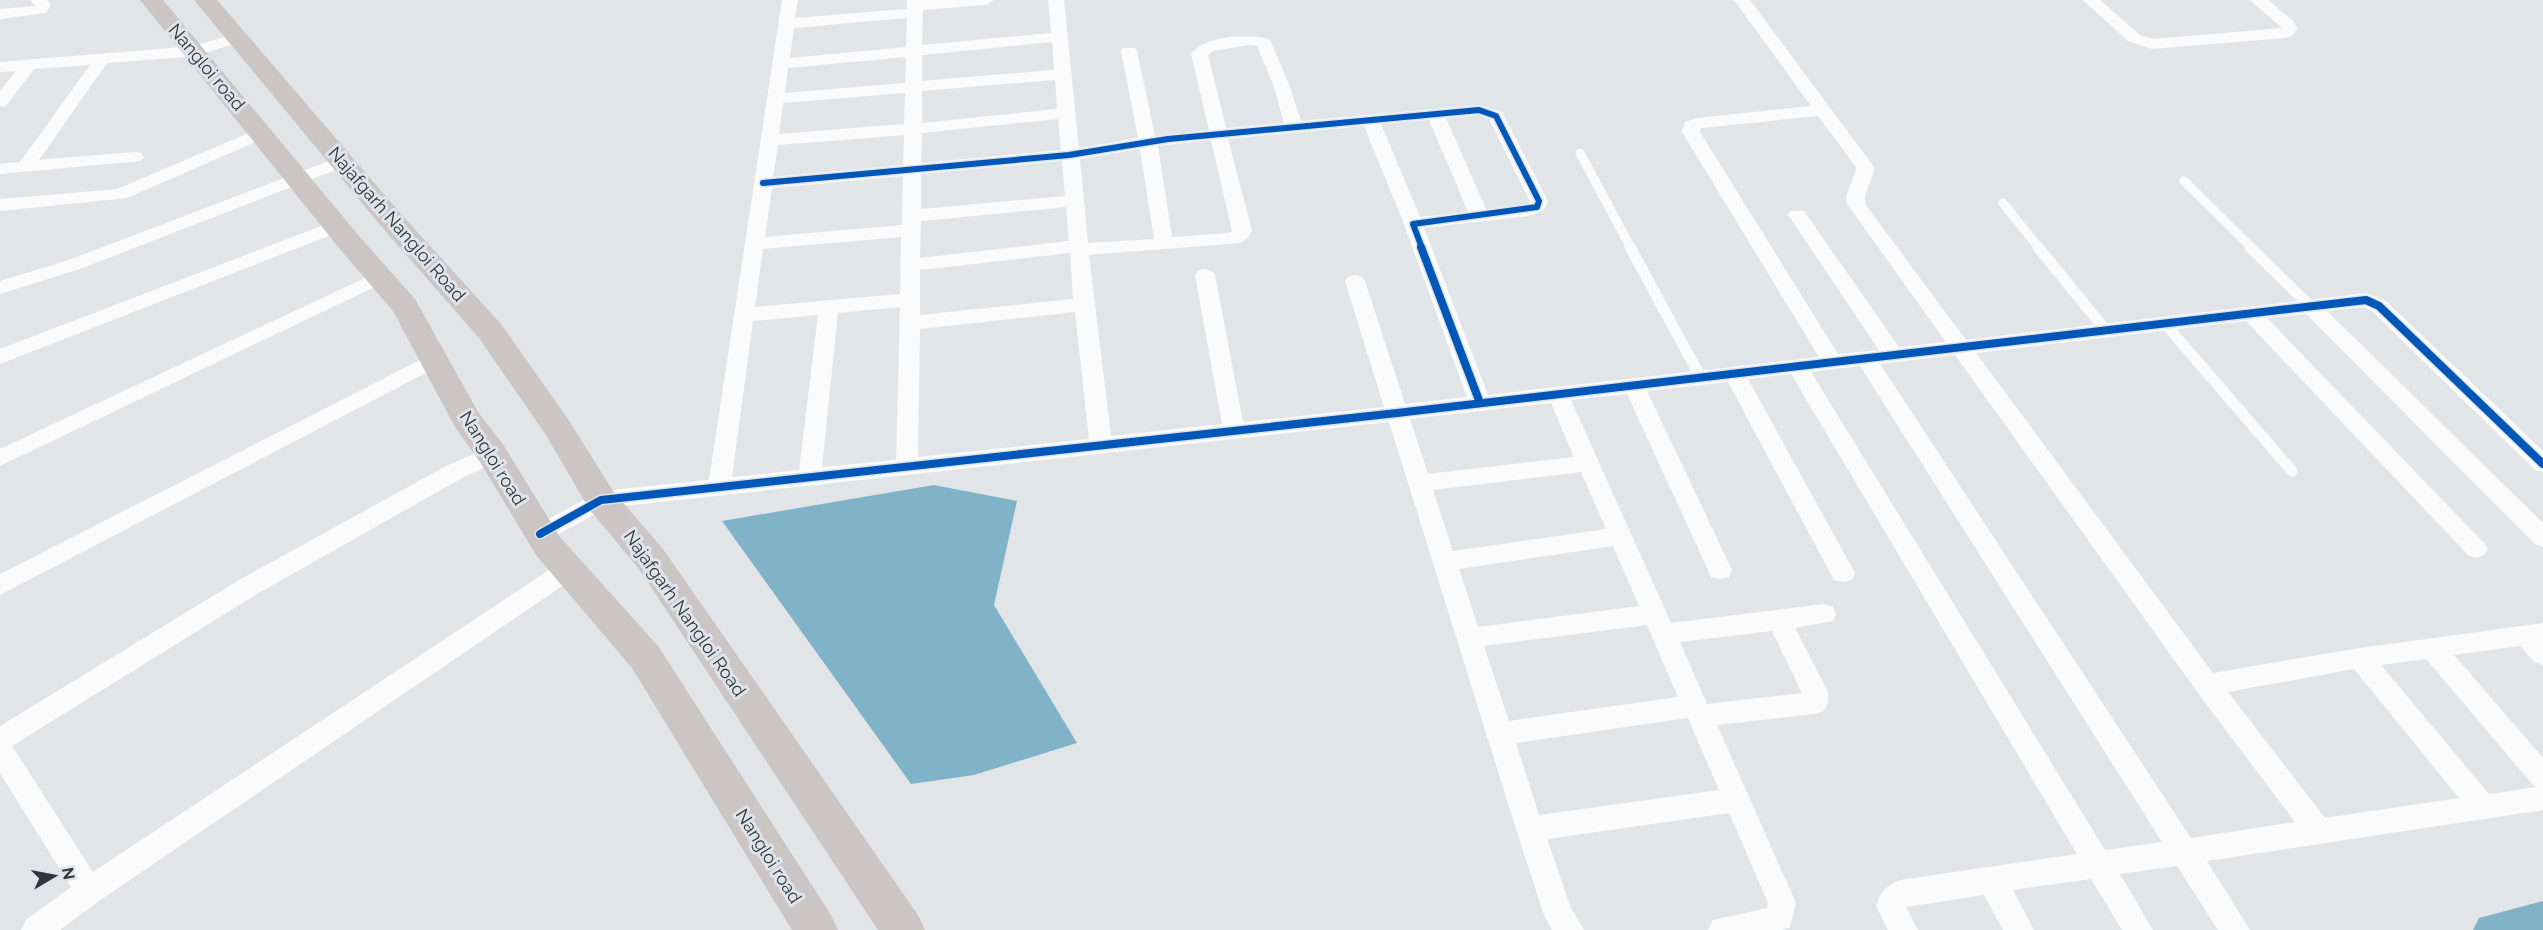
<svg xmlns="http://www.w3.org/2000/svg" width="2543" height="930" font-family="Raleway,sans-serif">
  <style>
    .water { fill: #80b3c7 }
    .lines { fill: none; stroke-linecap: round; stroke-linejoin: round }
    .canal { fill: #80b3c7; fill-rule: evenodd }
    .lane-far1 { stroke: #fbfbfc; stroke-width: 9 }
    .lane { stroke: #fbfbfc; stroke-width: 11 }
    .street { fill: #fbfbfc; fill-rule: evenodd }
    .primary { fill: #cbc5c4; fill-rule: evenodd }
    .cycleway-far1-casing { stroke: #dee4ec; stroke-width: 9 }
    .cycleway-casing { stroke: #dee4ec; stroke-width: 11 }
    .cycleway-far1 { stroke: #0057b8; stroke-width: 6 }
    .cycleway { stroke: #0057b8; stroke-width: 8 }
    .labels { text-anchor: middle; dominant-baseline: central; stroke-width: 6; stroke-linejoin: round; paint-order: stroke }
    .street-label { font-size: 18px; fill: #333639; stroke: #dee4ec }
  </style>
  <rect width="100%" height="100%" fill="#e2e5e8"/>
  <!-- water -->
  <path class="water" d="M934,485L1017,501L994,605L1077,743L974,775L911,784L722,521Z"/>
  <g class="lines">
    <!-- canal -->
    <path class="canal" d="M2543,901V930H2473L2479,918Z"/>
    <!-- lane-far1 -->
    <g class="lane-far1">
      <path d="M1580,153L1631,248"/>
      <path d="M2184,181L2252,248"/>
      <path d="M2003,203L2039,248"/>
    </g>
    <!-- lane -->
    <g class="lane">
      <path d="M1630,247L1701,378"/>
      <path d="M2038,247L2107,332"/>
      <path d="M2250,247L2312,308"/>
      <path d="M2166,325L2292,471"/>
    </g>
    <!-- street -->
    <g class="street">
      <path d="M31,0H47L51,5L46,13L0,19V9L35,6Z"/>
      <path d="M782,0H798L795,18L907,9V0H994L986,5L923,10L922,45L1051,33L1048,0H1064L1079,148L1138,138L1121,51L1123,48H1135L1137,51L1155,136L1209,130L1191,54C1204,36 1248,33 1269,39L1271,42L1289,84L1301,121L1479,105L1502,112L1548,201C1545,212 1539,213 1528,216L1424,228L1488,395L1819,357L1682,132L1685,122L1697,118L1811,106L1734,0H1750L1874,167C1874,181 1863,190 1865,204L1966,340L2366,293L2386,301L2543,451V472L2535,470L2372,311L2364,307L2327,311L2543,523V547L2535,544L2306,314L2267,318L2484,543L2488,549L2484,555L2476,558L2468,555L2246,321L1976,353L2213,673L2360,648L2543,623V665L2534,662L2520,646L2454,655L2543,758V810L2207,861L2250,930H2218L2177,866L2120,874L2153,930H2122L2091,879L2013,890L2034,930H2003L1984,895L1906,907L1918,930H1888L1876,906C1881,891 1886,886 1900,880L2077,854L1791,374L1748,379L1855,573L1852,580L1843,582L1834,580L1728,382L1647,391L1732,570L1729,577L1720,579L1711,577L1708,570L1627,394L1571,400L1671,623L1824,604L1833,607L1836,614L1833,621L1795,628L1828,692V703L1824,711L1815,714L1717,725L1796,903L1790,927L1782,930H1708L1713,920L1767,908L1768,903L1729,813L1547,839L1571,908L1584,930H1552L1544,915L1516,829L1389,422L606,508L548,540L540,543L532,540L528,534L532,528L601,491L709,480ZM907,18L906,47L790,58L794,28ZM1052,42L1054,70L922,81V55ZM1248,45L1257,46L1273,84L1284,123L1226,128L1208,55L1213,51ZM906,57L905,83L785,93L788,68ZM1055,80L1057,109L922,123V91ZM905,93L904,124L779,134L783,103ZM1478,115L1489,119L1530,201L1529,204L1486,209L1446,118ZM1818,116L1856,167C1855,181 1844,190 1847,204L1946,342L1899,347L1804,211H1790L1788,215L1879,350L1838,354L1700,132L1701,128ZM1058,119L1061,150L921,163L922,133ZM1429,120L1468,212L1420,217L1381,124ZM1364,126L1404,224L1467,397L1405,404L1365,281L1362,277L1355,275L1348,277L1345,281L1384,407L1243,422L1215,275L1212,271L1205,269L1198,271L1195,275L1222,424L1111,436L1089,255L1240,243L1247,239L1252,231L1228,139ZM904,135L903,165L773,177L778,145ZM1211,140L1232,231L1229,233L1172,237L1158,146ZM1140,149L1154,239L1088,243L1080,159ZM1062,161L1065,196L921,209V174ZM903,176L902,225L765,237L772,188ZM1066,207L1069,241L920,258L921,221ZM901,237L900,294L755,307L763,249ZM1070,253L1073,299L920,315V270ZM900,307L896,460L822,467L838,313ZM1075,312L1089,439L918,457L920,329ZM818,315L799,470L732,477L753,321ZM1955,355L2198,693L2295,822L2191,838L1880,364ZM1860,366L2162,842L2105,850L1811,372ZM1551,403L1574,457L1428,474L1410,419ZM1581,472L1606,529L1453,551L1433,490ZM1613,546L1639,606L1478,627L1459,569ZM1647,625L1678,697L1509,721L1484,646ZM1772,631L1802,693L1707,704L1680,642ZM2426,659L2533,785L2537,787L2489,794L2381,665ZM2354,669L2459,798L2325,818L2228,692ZM1688,718L1719,790L1539,815L1516,743Z"/>
      <path d="M2083,0H2100L2140,35L2153,39L2282,28L2250,0H2268L2293,21L2298,29L2292,36L2286,38L2152,49L2128,41Z"/>
      <path d="M238,33L246,38L244,41L195,56L107,63L39,160L135,152L141,153L144,157L141,161L0,174V164L20,162L90,65L34,69L6,106L0,107V91L16,71L0,72V62L194,46Z"/>
      <path d="M261,128L267,129L270,133L267,137L127,198L0,211V199L117,189Z"/>
      <path d="M342,156L348,157L351,161L348,165L80,269L0,294V281L66,261Z"/>
      <path d="M337,220L344,222L346,226L344,230L0,364V349Z"/>
      <path d="M380,271L387,273L390,277L387,281L0,466V449Z"/>
      <path d="M436,352L443,354L446,359L443,364L0,595V574Z"/>
      <path d="M492,446L500,448L503,454L500,460L462,478L257,594L12,746L93,872L561,562L569,560L577,562L581,569L577,576L99,901L60,930H21L26,920L71,887L0,773V726L239,580L446,466Z"/>
    </g>
    <!-- primary -->
    <g class="primary">
      <path d="M140,0H163L359,236L415,299L478,412L504,446L560,537L658,646L831,915L838,930H792L632,668L536,555L480,462L455,427L393,311L339,248Z"/>
      <path d="M194,0H217L401,214L501,324L568,419L613,491L663,549L918,915L925,930H878L639,569L589,509L546,435L479,338L381,226Z"/>
    </g>
    <!-- cycleway-far1 casing -->
    <g class="cycleway-far1-casing">
      <path id="cycleway-far1" d="M763,183L1069,155L1168,139L1479,110L1496,116L1539,201L1537,207L1413,224L1422,248"/>
    </g>
    <!-- cycleway casing -->
    <g class="cycleway-casing">
      <g id="cycleway">
        <path d="M1421,247L1480,403"/>
        <path d="M540,534L601,500L1397,413L2366,300L2379,306L2543,464"/>
      </g>
    </g>
    <!-- cycleway-far1 -->
    <use href="#cycleway-far1" class="cycleway-far1"/>
    <!-- cycleway -->
    <use href="#cycleway" class="cycleway"/>
  </g>
  <g class="labels">
    <!-- street labels -->
    <g class="street-label">
      <text transform="translate(207 67) rotate(50)">Nangloi road</text>
      <text transform="translate(397 224) rotate(49)">Najafgarh Nangloi Road</text>
      <text transform="translate(493 458) rotate(58)">Nangloi road</text>
      <text transform="translate(685 613) rotate(55)">Najafgarh Nangloi Road</text>
      <text transform="translate(769 856) rotate(58)">Nangloi road</text>
    </g>
  </g>
  <!-- north arrow -->
  <g transform="translate(54 876) rotate(80)" stroke="#dee4ec" stroke-width="4.5" paint-order="stroke">
  <path d="M0-4.5L10 22L0 15L-10 22Z" fill="#333639"/>
  <text y="-9" font-size="16" font-weight="bold" text-anchor="middle" fill="#333639">N</text>
  </g>
</svg>
